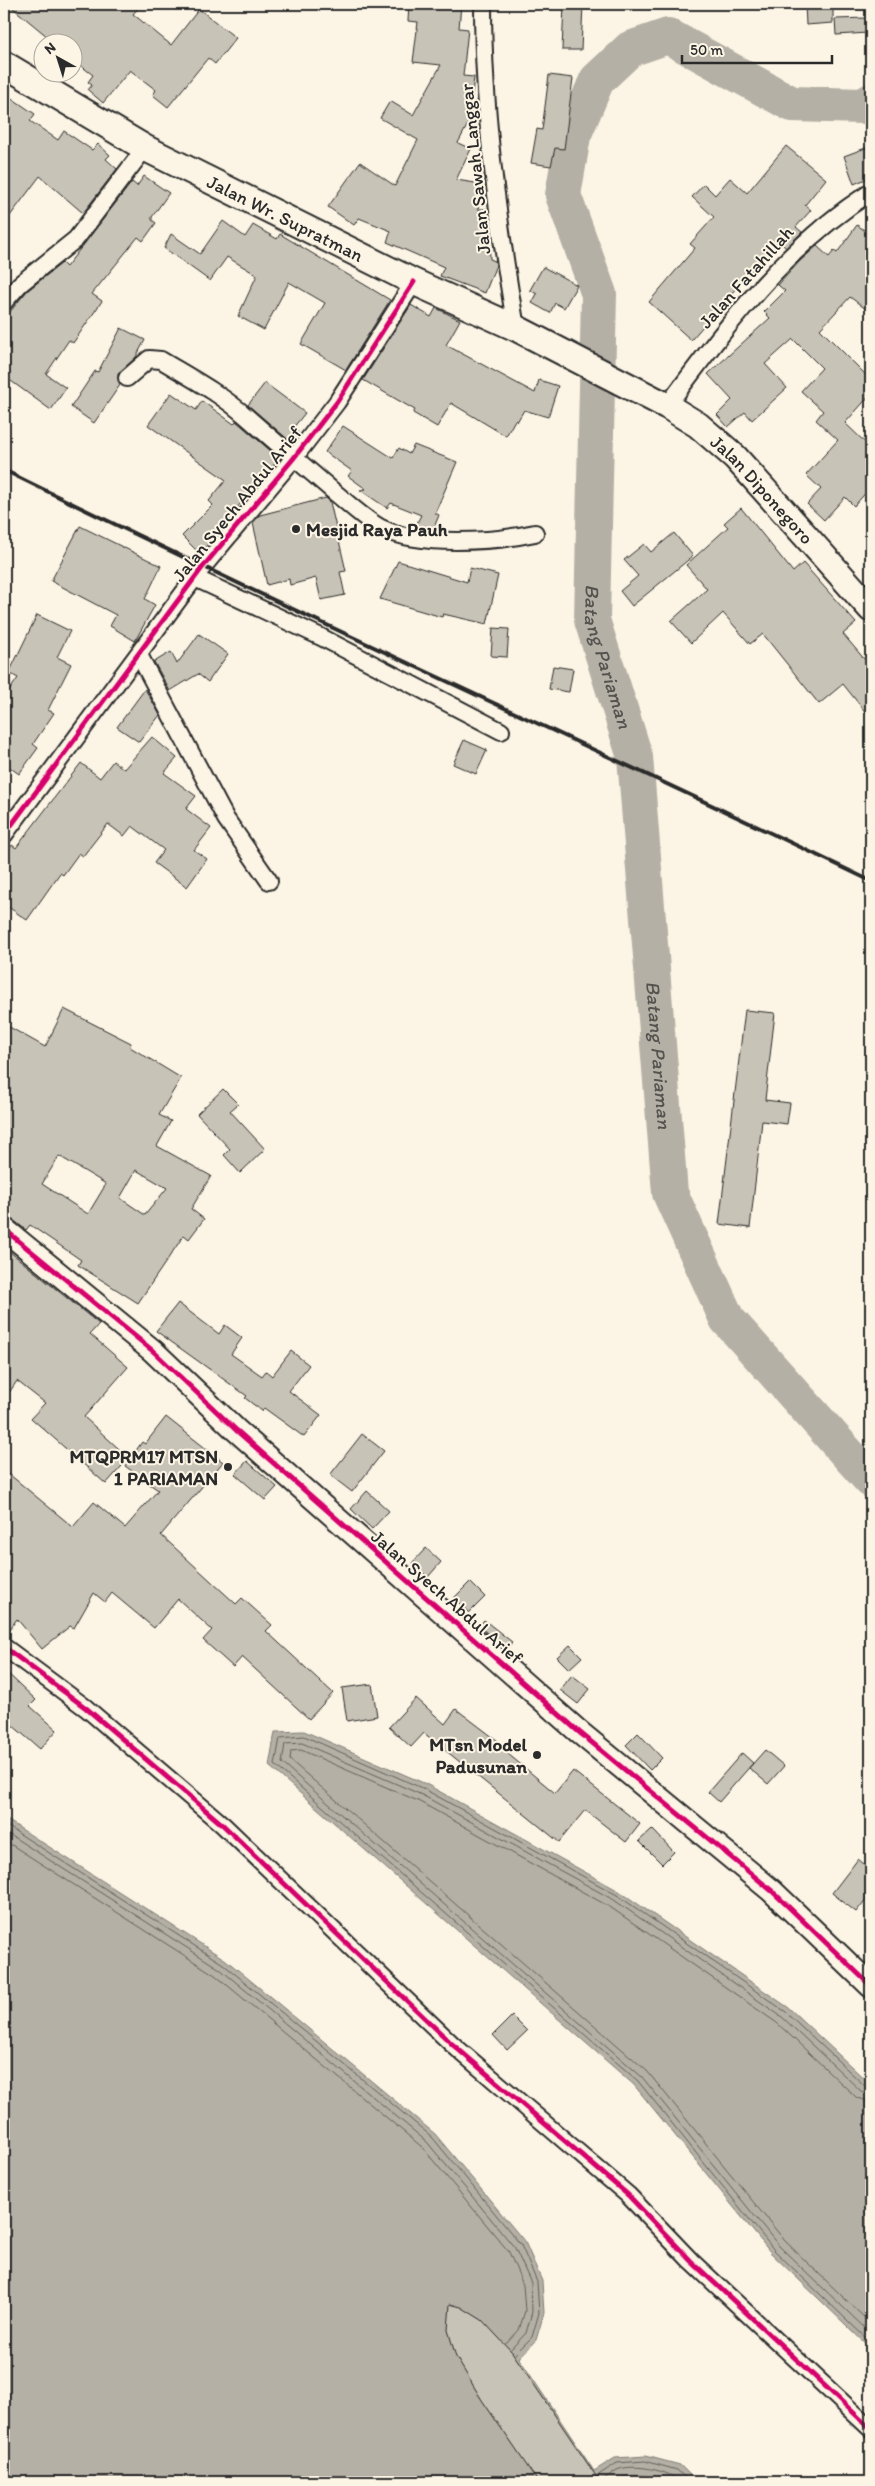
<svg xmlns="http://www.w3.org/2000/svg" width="875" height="2486" font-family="Itim,sans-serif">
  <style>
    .water { fill: #b4b0a5; stroke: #7d7b74 }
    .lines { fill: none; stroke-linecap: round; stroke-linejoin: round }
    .shore { stroke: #62605c; stroke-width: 1 }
    .river { stroke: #b4b0a5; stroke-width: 36 }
    .building { fill: #c8c3b7; stroke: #2b2b2b; fill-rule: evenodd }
    .street-casing { stroke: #2b2b2b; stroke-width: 20 }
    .secondary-casing { stroke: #2b2b2b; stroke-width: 26 }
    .primary-casing { stroke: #2b2b2b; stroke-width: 29 }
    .street { stroke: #fcf5e5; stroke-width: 16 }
    .secondary { stroke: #fcf5e5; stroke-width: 22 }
    .primary { stroke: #fcf5e5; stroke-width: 25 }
    .rail { stroke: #2b2b2b; stroke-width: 4 }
    .cycleway-casing { stroke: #fcf5e5; stroke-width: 8 }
    .cycleway { stroke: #d6006c; stroke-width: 5 }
    .poi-dot { fill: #2b2b2b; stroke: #fcf5e5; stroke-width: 2 }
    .labels { text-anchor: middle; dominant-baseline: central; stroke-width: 4; stroke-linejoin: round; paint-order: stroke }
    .street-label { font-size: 19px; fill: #2b2b2b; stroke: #fcf5e5 }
    .poi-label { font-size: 19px; font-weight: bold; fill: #2b2b2b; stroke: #fcf5e5; text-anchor: end }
    .water-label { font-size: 20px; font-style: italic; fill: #545350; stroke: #fcf5e5 }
  </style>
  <rect width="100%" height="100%" fill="#fcf5e5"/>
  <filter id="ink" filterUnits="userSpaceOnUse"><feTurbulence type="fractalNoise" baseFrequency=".02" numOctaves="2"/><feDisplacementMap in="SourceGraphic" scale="10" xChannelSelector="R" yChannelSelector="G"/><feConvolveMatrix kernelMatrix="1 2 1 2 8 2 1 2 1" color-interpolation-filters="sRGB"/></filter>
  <g filter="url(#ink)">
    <!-- water -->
    <g class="water">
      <path d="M304,1731L426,1784L619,1891L789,2008L871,2085V2349L771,2253L634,2085L269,1766L275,1732Z"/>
      <path d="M4,1818L226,1960L435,2134L525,2242L542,2281L544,2313L536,2340L519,2358L594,2471L615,2458L646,2456L680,2465L697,2482H4Z"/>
    </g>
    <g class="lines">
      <!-- shore -->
      <g class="shore">
        <path d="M4,1824L223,1964L432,2137L521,2245L537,2282L539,2313L532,2337L515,2354"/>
        <path d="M4,1831L220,1969L427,2142L515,2248L531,2283L532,2312L526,2333L511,2349"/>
        <path d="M4,1840L215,1975L422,2147L509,2252L523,2285L525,2311L519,2330L506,2344"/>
        <path d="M871,2089L866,2087L786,2012L617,1895L424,1789L304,1736L280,1738L275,1765L638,2081L774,2250L871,2343"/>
        <path d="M871,2095L862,2092L782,2017L614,1900L422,1795L302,1743L285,1744L282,1763L642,2077L779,2246L871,2334"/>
        <path d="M871,2102L857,2098L777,2023L610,1907L418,1801L301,1750L291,1751L290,1760L647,2071L785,2241L871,2324"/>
        <path d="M597,2476L617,2463L645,2461L677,2470L690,2482"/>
        <path d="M601,2481C606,2478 612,2473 617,2470C633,2463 669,2470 681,2482"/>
        <path d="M613,2482C630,2470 651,2477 670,2482"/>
      </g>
      <!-- river -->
      <path class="river" id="s1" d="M871,101L863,106L792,104L668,36L630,49L597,80L573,136L563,195L599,294L592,620L635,757L670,1193L727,1319L871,1480"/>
    </g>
    <!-- building -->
    <g class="building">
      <path d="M8,4H142L133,14L171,45L199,9L236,38L215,64L208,58L168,107L153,95L156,90L130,70L103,103L88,90L92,85L88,82L93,75L72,59V42H54Z"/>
      <path d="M409,4H461L459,28L468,29L463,76L474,77L471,103L477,107L458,143L471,149L456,180L482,184L478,209H488L490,259L495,261L496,265L485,293L440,276L444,267L387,242L391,231L359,218L354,225L328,207L360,162L395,186L418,140L380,118L390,101L413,115L441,65L413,62L418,22L408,21Z"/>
      <path d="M564,4H583L581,50H562Z"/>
      <path d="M805,4H833V23L806,25Z"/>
      <path d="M867,18L868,33L836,35L835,19Z"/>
      <path d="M549,75L573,78L564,149L555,148L551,166L531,163L537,129L542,130Z"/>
      <path d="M10,97L35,114L30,121L58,140L64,131L92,150L98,144L110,155L106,159L117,169L83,213L40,176L4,224V106Z"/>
      <path d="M786,146L826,179L805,205L811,210L796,227L802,232L786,248L778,240L691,340L649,302L695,248L690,244L714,217L692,197L704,184L715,195L730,178L747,193Z"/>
      <path d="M871,146V177L854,184L844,156Z"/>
      <path d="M144,176L169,193L152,217V220L156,223L143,241L138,237L92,294L102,301L73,343L69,340L46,374L66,388L51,410L4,376V319L27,291L62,263L66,267L132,182L137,186Z"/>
      <path d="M223,221L245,237L253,225L277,239L280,234L390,300L346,370L301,344L325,303L289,282L264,330L238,316L257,275L227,257L210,281L164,248L171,234L200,254Z"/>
      <path d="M857,225L871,235V313L850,297L820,329L871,380V394L845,423L871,448V487L854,506L845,497L824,520L807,504L821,489L806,475L838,440L816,420L823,411L801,391L822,368L793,339L765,364L787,388L752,420L745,412L728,427L717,415L732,400L708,374L770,318L764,312L785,291L778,285L800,261L817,246L829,257L834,251L837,253Z"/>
      <path d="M543,267L577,285L564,308L555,303L550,313L532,303L537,294L530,290Z"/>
      <path d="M411,305L431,317L436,308L460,320L446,345L535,393L539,380L558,386L548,417L524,410L517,422L515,420L506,436L451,403L437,427L413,413L415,410L363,380Z"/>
      <path d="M121,328L145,340L136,357L118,374L120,385L94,423L71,407L95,371L98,372Z"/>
      <path d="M265,383L305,413L293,428L298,432L291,442L248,405Z"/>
      <path d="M171,393L196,410L202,401L234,424L236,421L279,458L266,475L264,473L214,538L199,553L182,536L213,505L209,501L226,480L148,425Z"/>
      <path d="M343,426L393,458L399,448L409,454L414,445L457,462L435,513L439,515L433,530L415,527L421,515L391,503L387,508L360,490L366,489L348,476L352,471L325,452Z"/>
      <path d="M326,498L330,502L346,571L340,572L345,595L321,600L316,578L290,585L289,579L267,585L253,523L260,515Z"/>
      <path d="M741,508L793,572L803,563L856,623L843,634L871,667V719L843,684L819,704L763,634L750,644L723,613L691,643L671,621L707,589L686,565L728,527L724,523Z"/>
      <path d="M80,526L161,566L145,599L155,605L135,641L110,626L116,615L51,581Z"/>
      <path d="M674,533L693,556L632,606L620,591L638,576L624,560L644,544L651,552Z"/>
      <path d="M398,561L467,582L470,568L498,575L487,624L443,614L442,617L380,599Z"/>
      <path d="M37,615L70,631L57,657L71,664L48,710L54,713L33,744L38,748L19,774L4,763V698L18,678L9,673Z"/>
      <path d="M493,628L509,629L507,657L491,656Z"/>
      <path d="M199,634L228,654L208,682L198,674L170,691L154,662L171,652L177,664Z"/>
      <path d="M553,666L573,669L569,692L549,689Z"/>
      <path d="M145,689L160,715L139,742L117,727Z"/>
      <path d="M152,737L177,758L164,773L196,796L186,809L211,828L194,850L207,859L187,887L154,863L164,850L132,826L124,836L108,824L83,856L79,853L63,875L60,873L27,920L4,904V857L12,845L16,848L81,763L100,778L113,761L124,769Z"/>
      <path d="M464,740L487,750L476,774L453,764Z"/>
      <path d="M64,1009L131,1043L130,1047L181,1078L159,1115L171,1121L157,1146L211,1176L191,1209L204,1219L189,1239L184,1235L138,1303L78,1265L81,1260L30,1225L26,1230L12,1219L4,1216V1024L45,1047ZM59,1156L106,1184L88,1214L42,1184ZM136,1170L167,1188L145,1215L120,1198Z"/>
      <path d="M745,1010L775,1013L765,1100L790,1103L787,1124L762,1121L750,1228L719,1224Z"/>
      <path d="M223,1089L238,1104L230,1111L265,1149L240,1173L224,1155L230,1149L197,1114Z"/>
      <path d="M4,1247L99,1324L90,1334L128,1367L84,1417L129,1458L106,1484L31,1418L45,1403L17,1381L4,1400Z"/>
      <path d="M178,1303L219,1334L225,1325L242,1338L231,1354L262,1376L266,1371L272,1376L291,1351L309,1365L289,1391L321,1415L304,1437L264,1408L262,1411L245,1398L247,1396L156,1331Z"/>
      <path d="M166,1417L223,1462L161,1535L236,1604L242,1598L272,1625L266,1631L333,1693L309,1719L242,1657L233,1667L203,1640L212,1630L178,1599L154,1628L112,1593L105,1602L94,1593L74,1628L70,1626L42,1649L17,1619L4,1637V1470L73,1527L94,1502L125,1528L158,1490L125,1466L142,1442L145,1444Z"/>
      <path d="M362,1434L384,1451L352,1492L330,1475Z"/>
      <path d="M247,1461L277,1487L265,1500L235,1474Z"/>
      <path d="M367,1491L389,1511L372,1529L351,1509Z"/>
      <path d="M426,1548L441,1562L428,1577L412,1563Z"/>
      <path d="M470,1582L485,1597L469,1613L454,1598Z"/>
      <path d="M484,1620L512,1642L506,1650L479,1626Z"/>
      <path d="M570,1645L582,1657L569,1669L557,1657Z"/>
      <path d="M4,1670L36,1700L30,1706L57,1730L40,1749L4,1718Z"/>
      <path d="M572,1675L590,1689L578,1704L560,1690Z"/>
      <path d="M372,1684L377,1716L347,1721L342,1688Z"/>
      <path d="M416,1698L445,1724L456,1709L498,1741L496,1744L555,1793L573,1771L640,1824L626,1842L585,1810L559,1842L424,1733L411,1747L389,1727Z"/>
      <path d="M638,1733L662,1758L650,1770L626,1745Z"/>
      <path d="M765,1750L784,1766L768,1784L749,1768Z"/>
      <path d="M742,1753L753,1763L719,1802L708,1792Z"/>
      <path d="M652,1829L674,1852L662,1864L639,1841Z"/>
      <path d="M858,1859L871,1870V1893L856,1912L832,1893Z"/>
      <path d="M512,2016L527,2031L507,2050L493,2035Z"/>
      <path d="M450,2304L461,2307L482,2320L512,2352L600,2482H538L482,2400L456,2357L448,2330Z"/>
    </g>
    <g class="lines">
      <!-- street casing -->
      <g class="street-casing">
        <g id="street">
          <path d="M483,4C483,113 498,221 516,328"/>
          <path d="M4,302L20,284L76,239L145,148"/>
          <path d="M127,378L149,359L161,360C191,378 221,394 247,417C275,442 304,466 333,491C348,503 364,519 381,528C420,547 493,542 535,533"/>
          <path d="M667,406C727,326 785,246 871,192"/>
          <path d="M195,578L321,637L501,731"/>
          <path d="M139,655L226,819L269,881"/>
          <path d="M4,835L202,568L293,459L337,402L414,282"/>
          <path d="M4,1647L86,1708L223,1825L452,2044L628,2195L691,2261L871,2429"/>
        </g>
      </g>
      <!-- secondary casing -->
      <g class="secondary-casing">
        <path id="secondary" d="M4,1229L153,1351L236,1430L579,1732L772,1891L871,1986"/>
      </g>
      <!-- primary casing -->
      <g class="primary-casing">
        <g id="primary">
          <path id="s2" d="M4,64L145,148L414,282L516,328L667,406L698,425L735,457L871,609"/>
        </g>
      </g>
      <!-- street -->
      <use href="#street" class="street"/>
      <!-- secondary -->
      <use href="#secondary" class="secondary"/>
      <!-- primary -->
      <use href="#primary" class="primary"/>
      <!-- rail -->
      <path class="rail" d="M4,470C291,612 583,742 871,881"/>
      <!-- cycleway casing -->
      <g class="cycleway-casing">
        <g id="cycleway">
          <path d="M4,835L202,568L293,459L337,402L414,282"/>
          <path d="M4,1229L153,1351L236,1430L579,1732L772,1891L871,1986"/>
          <path d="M4,1647L86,1708L223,1825L452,2044L628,2195L691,2261L871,2429"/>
        </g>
      </g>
      <!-- cycleway -->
      <use href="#cycleway" class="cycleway"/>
    </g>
  </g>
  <!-- markers -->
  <g class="poi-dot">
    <circle cx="296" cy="529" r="5"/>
    <circle cx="228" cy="1467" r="5"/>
    <circle cx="537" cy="1755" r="5"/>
  </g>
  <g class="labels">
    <!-- street labels -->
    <g class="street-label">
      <text transform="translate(475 169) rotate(-96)">Jalan Sawah Langgar</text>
      <text stroke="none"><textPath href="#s2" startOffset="321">Jalan Wr. Supratman</textPath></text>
      <text transform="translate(746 277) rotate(-48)">Jalan Fatahillah</text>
      <text stroke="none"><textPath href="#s2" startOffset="874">Jalan Diponegoro</textPath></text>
      <text transform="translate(237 504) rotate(-51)">Jalan Syech Abdul Arief</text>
      <text transform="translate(447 1597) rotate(41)">Jalan Syech Abdul Arief</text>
    </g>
    <!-- poi labels -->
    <g class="poi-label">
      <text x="306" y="529" text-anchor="start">Mesjid Raya Pauh</text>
      <text x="218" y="1456">MTQPRM17 MTSN<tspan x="218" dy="22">1 PARIAMAN</tspan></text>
      <text x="527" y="1744">MTsn Model<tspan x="527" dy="22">Padusunan</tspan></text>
    </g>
    <!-- water labels -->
    <g class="water-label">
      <text stroke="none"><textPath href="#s1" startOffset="898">Batang Pariaman</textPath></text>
      <text stroke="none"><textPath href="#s1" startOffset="1302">Batang Pariaman</textPath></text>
    </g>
  </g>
  <!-- margin -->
  <rect width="875" height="2486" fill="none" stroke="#fcf5e5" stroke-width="20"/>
  <rect x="10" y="10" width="855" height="2466" fill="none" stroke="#2b2b2b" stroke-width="2" filter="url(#ink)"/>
  <!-- north arrow -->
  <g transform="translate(58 58) rotate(321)"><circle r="24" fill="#fcf5e5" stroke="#a8a49b"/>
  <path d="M0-4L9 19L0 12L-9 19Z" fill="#2b2b2b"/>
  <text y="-8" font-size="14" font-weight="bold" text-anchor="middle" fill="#2b2b2b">N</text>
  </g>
  <!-- scale -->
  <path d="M682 55v8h150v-8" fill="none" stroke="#2b2b2b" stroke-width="2.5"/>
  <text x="690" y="55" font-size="15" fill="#2b2b2b" stroke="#fcf5e5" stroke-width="4" paint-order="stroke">50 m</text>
</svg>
